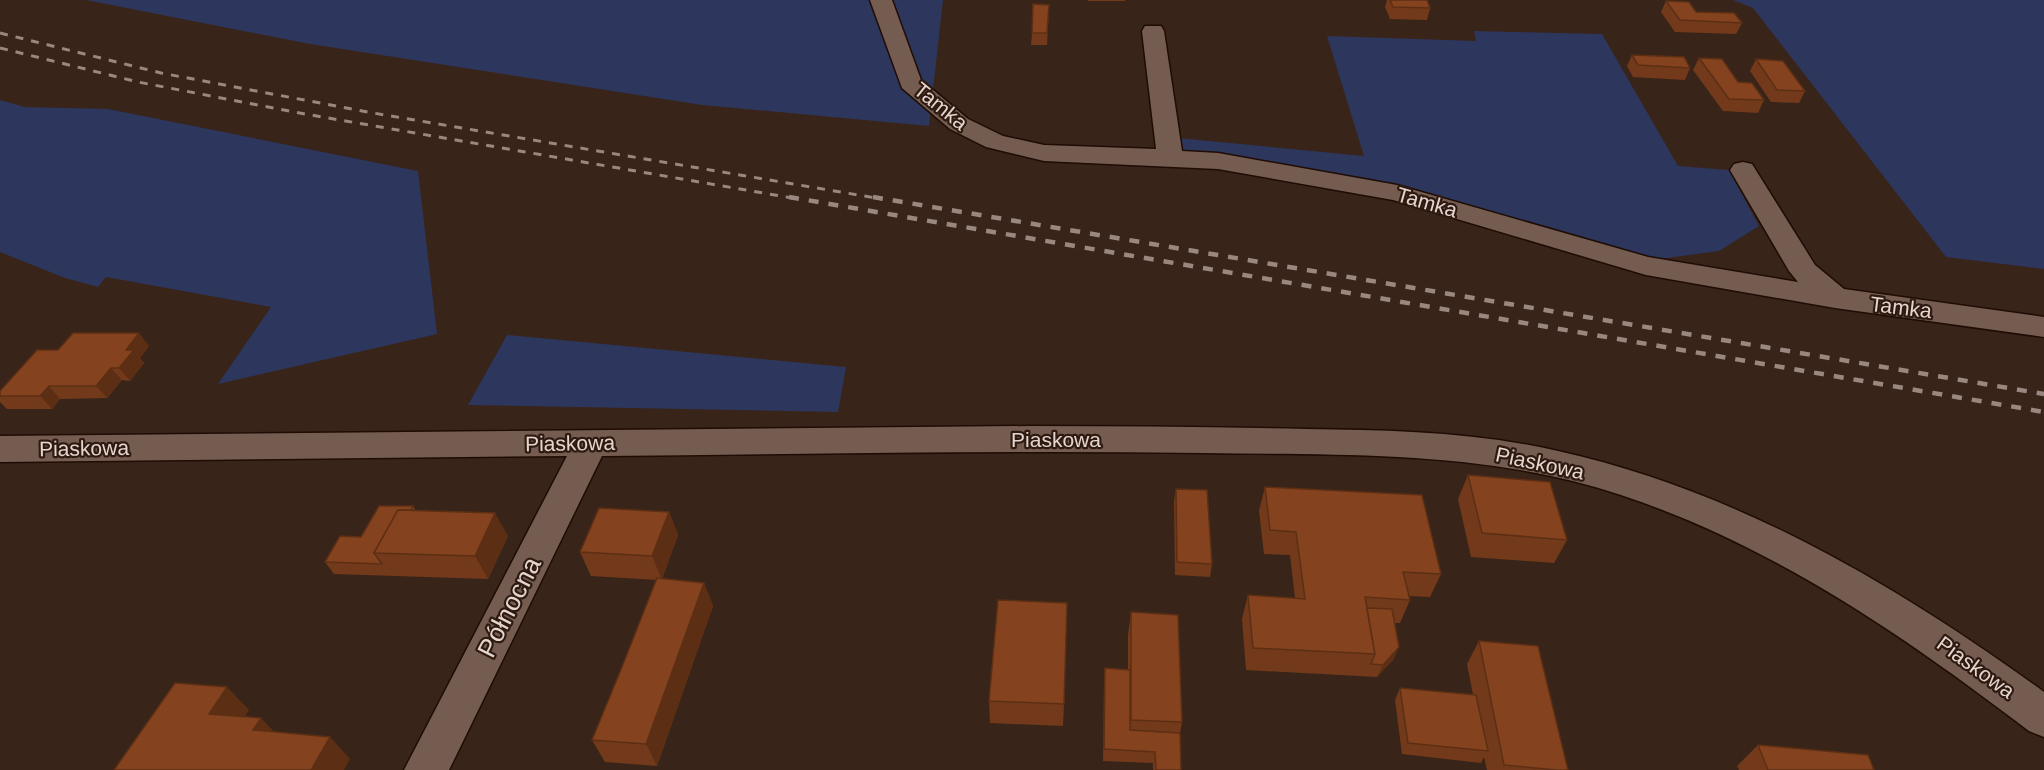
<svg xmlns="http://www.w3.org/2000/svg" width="2044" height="770" font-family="Helvetica,sans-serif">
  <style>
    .green { fill: #2d365c }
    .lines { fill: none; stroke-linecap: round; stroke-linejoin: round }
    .minor-casing { stroke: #1f0c04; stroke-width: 3 }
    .minor { fill: #755c50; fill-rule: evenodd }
    .rail-far1 { stroke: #9a8880; stroke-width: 3; stroke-dasharray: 8 8; stroke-linecap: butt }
    .rail { stroke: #9a8880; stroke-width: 4.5; stroke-dasharray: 10 10; stroke-linecap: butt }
    .wall { fill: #723a1a }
    .shaded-wall { fill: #5c2f15 }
    .building { fill: #84431e; stroke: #5c2f15; stroke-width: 1.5 }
    .labels { text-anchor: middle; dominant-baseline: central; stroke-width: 4.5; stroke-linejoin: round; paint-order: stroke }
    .street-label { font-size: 21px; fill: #e4d5ce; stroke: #2e1a10 }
    .near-street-label { font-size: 26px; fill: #e4d5ce; stroke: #2e1a10 }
  </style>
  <rect width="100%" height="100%" fill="#392419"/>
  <!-- green -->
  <g class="green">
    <path d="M86,0H943L929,126L702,105L310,44Z"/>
    <path d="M1733,0H2044V269L1946,257L1753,8Z"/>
    <path d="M1474,31L1602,34L1678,166L1729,170L1759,226L1719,251L1645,261L1398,187L1179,153L1178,138L1364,156L1327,36L1476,41Z"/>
    <path d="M0,100L25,107L108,109L418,171L437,334L218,384L271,307L106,277L98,287L65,278L0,252Z"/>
    <path d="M507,335L846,367L838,412L468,405Z"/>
  </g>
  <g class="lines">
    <!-- minor casing -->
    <g class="minor-casing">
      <g id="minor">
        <path d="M870,0H892L921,80L968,119L1003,136L1044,145L1156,149L1142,31L1145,26H1161L1164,31L1182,151L1218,153L1397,185L1648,257L1798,282L1789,271L1730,170L1734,164L1743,162L1752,164L1815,265L1844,289L2044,317V337L1835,308L1646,275L1393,200L1218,169L1044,161L986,147L950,129L902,88Z"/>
        <path d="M1030,426C1122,426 1214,427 1306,429C1390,430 1476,432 1558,451C1738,491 1896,585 2044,692V737L2029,731C1903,635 1772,545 1621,495C1487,450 1343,455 1204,453C1003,450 803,454 602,456L449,770H404L567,456L0,462V436Z"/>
      </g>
    </g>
    <!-- minor -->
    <use href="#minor" class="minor"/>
    <!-- rail-far1 -->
    <g class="rail-far1">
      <path d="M0,33L161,73L373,113L882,199"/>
      <path d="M0,48L138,82L305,114L798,199"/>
    </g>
    <!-- rail -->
    <g class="rail">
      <path d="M789,197L2044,412"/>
      <path d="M873,197L2044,394"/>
    </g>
  </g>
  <!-- wall -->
  <g class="wall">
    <rect x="1088" y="0" width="37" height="1"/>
    <path d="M1387,0H1427L1430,8L1427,20L1390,19L1385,7Z"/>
    <path d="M1666,1L1696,12L1742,23L1736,34L1675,32L1661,12Z"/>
    <path d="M1049,5L1047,45H1031L1032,33Z"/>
    <path d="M1632,55L1690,68L1685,80L1633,77L1627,66Z"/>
    <path d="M1699,58L1738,82L1764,100L1758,113L1723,111L1693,70Z"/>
    <path d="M1756,59L1805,91L1799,103L1771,102L1750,71Z"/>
    <path d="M149,346L140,358L144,363L130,381L122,380L107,398L60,399L52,409H7L0,402V391Z"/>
    <path d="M1468,475L1567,540L1554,563L1471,557L1458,499Z"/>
    <path d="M1265,487L1441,574L1430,597L1409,596L1410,600L1400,623H1394V659L1377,677L1246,670L1242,619L1248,595L1295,598L1290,555L1264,554L1259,511Z"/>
    <path d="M1176,489L1212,564L1210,577L1175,575L1174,501Z"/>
    <path d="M413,506L415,510L508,536L488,579L334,574L325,562L361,537Z"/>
    <path d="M669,512L678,535L662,579L704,583L713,606L657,766L605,762L592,740L622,667L657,580L591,576L580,552Z"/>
    <path d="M1131,612L1182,722L1180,733L1181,770H1153V763L1103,761L1104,680L1105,668L1128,670V635Z"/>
    <path d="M1479,641L1568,770H1487L1484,757L1481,763L1402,754L1395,700L1400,688L1473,695L1467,664Z"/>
    <path d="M989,701L1064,704L1063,726L990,723Z"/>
    <path d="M1758,745L1874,770H1739L1737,766Z"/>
  </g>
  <!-- shaded-wall -->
  <g class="shaded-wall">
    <path d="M139,333L149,346L140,358L144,363L130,381L119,368L126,350Z"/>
    <path d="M111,368L122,380L107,398L96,386Z"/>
    <path d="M49,386L60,399L52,409L40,396Z"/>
    <path d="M669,512L678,535L662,580L652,556Z"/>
    <path d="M495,513L508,536L488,579L475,556Z"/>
    <path d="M704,583L713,606L657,766L646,744Z"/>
    <path d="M1399,647L1394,659L1377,677L1383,665Z"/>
    <path d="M227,687L249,710L232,736L209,714Z"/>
    <path d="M261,718L282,740L253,730Z"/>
    <path d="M330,737L350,759L344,770H311Z"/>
  </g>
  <!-- building -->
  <g class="building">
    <path d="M1390,0H1427L1430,8L1393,7Z"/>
    <path d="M1666,1L1689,2L1696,12L1734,13L1742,23L1680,20Z"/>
    <path d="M1033,4L1049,5L1047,33H1032Z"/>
    <path d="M1632,55L1684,57L1690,68L1638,65Z"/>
    <path d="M1699,58L1722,59L1738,82L1752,83L1764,100L1729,99Z"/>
    <path d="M1756,59L1783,61L1805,91L1777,90Z"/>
    <path d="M73,333H139L126,350H134L119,368H111L96,386H49L40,396H0V391L37,350H58Z"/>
    <path d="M1468,475L1550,482L1567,540L1482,533Z"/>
    <path d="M1265,487L1422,495L1441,574L1403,572L1410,600L1365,597L1375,654L1253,648L1248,595L1305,599L1296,532L1270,530Z"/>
    <path d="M1176,489L1207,490L1212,564L1177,562Z"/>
    <path d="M379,506H413L411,510H398L374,553L382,564L325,562L340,536L361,537Z"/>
    <path d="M599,508L669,512L652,556L580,552Z"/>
    <path d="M398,510L495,513L475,556L374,553Z"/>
    <path d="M657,578L704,583L646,744L592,740L622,667Z"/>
    <path d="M998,600L1067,603L1064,704L989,701Z"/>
    <path d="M1367,608L1392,609L1399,647L1383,665L1371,664L1375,654Z"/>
    <path d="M1131,612L1178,615L1182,722L1131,720Z"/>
    <path d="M1479,641L1538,646L1568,770H1557L1504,765Z"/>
    <path d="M1105,668L1130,670V730L1180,733L1181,770H1156L1155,752L1104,749Z"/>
    <path d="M175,683L227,687L209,714L261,718L253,730L330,737L311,770H114Z"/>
    <path d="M1400,688L1476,695L1488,751L1408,743Z"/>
    <path d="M1758,745L1868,755L1874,770H1768Z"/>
  </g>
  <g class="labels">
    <!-- street labels -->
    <g class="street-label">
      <text transform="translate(941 106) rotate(39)">Tamka</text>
      <text transform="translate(1427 202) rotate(16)">Tamka</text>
      <text transform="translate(1901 307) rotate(7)">Tamka</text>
      <text x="1056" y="439">Piaskowa</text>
      <text transform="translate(570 443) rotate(-1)">Piaskowa</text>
      <text transform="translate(84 448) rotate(-1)">Piaskowa</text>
      <text transform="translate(1540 463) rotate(12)">Piaskowa</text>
      <text transform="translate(1976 667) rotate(36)">Piaskowa</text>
    </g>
    <!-- near-street labels -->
    <g class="near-street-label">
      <text transform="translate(509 607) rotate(-63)">Północna</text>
    </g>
  </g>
</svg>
